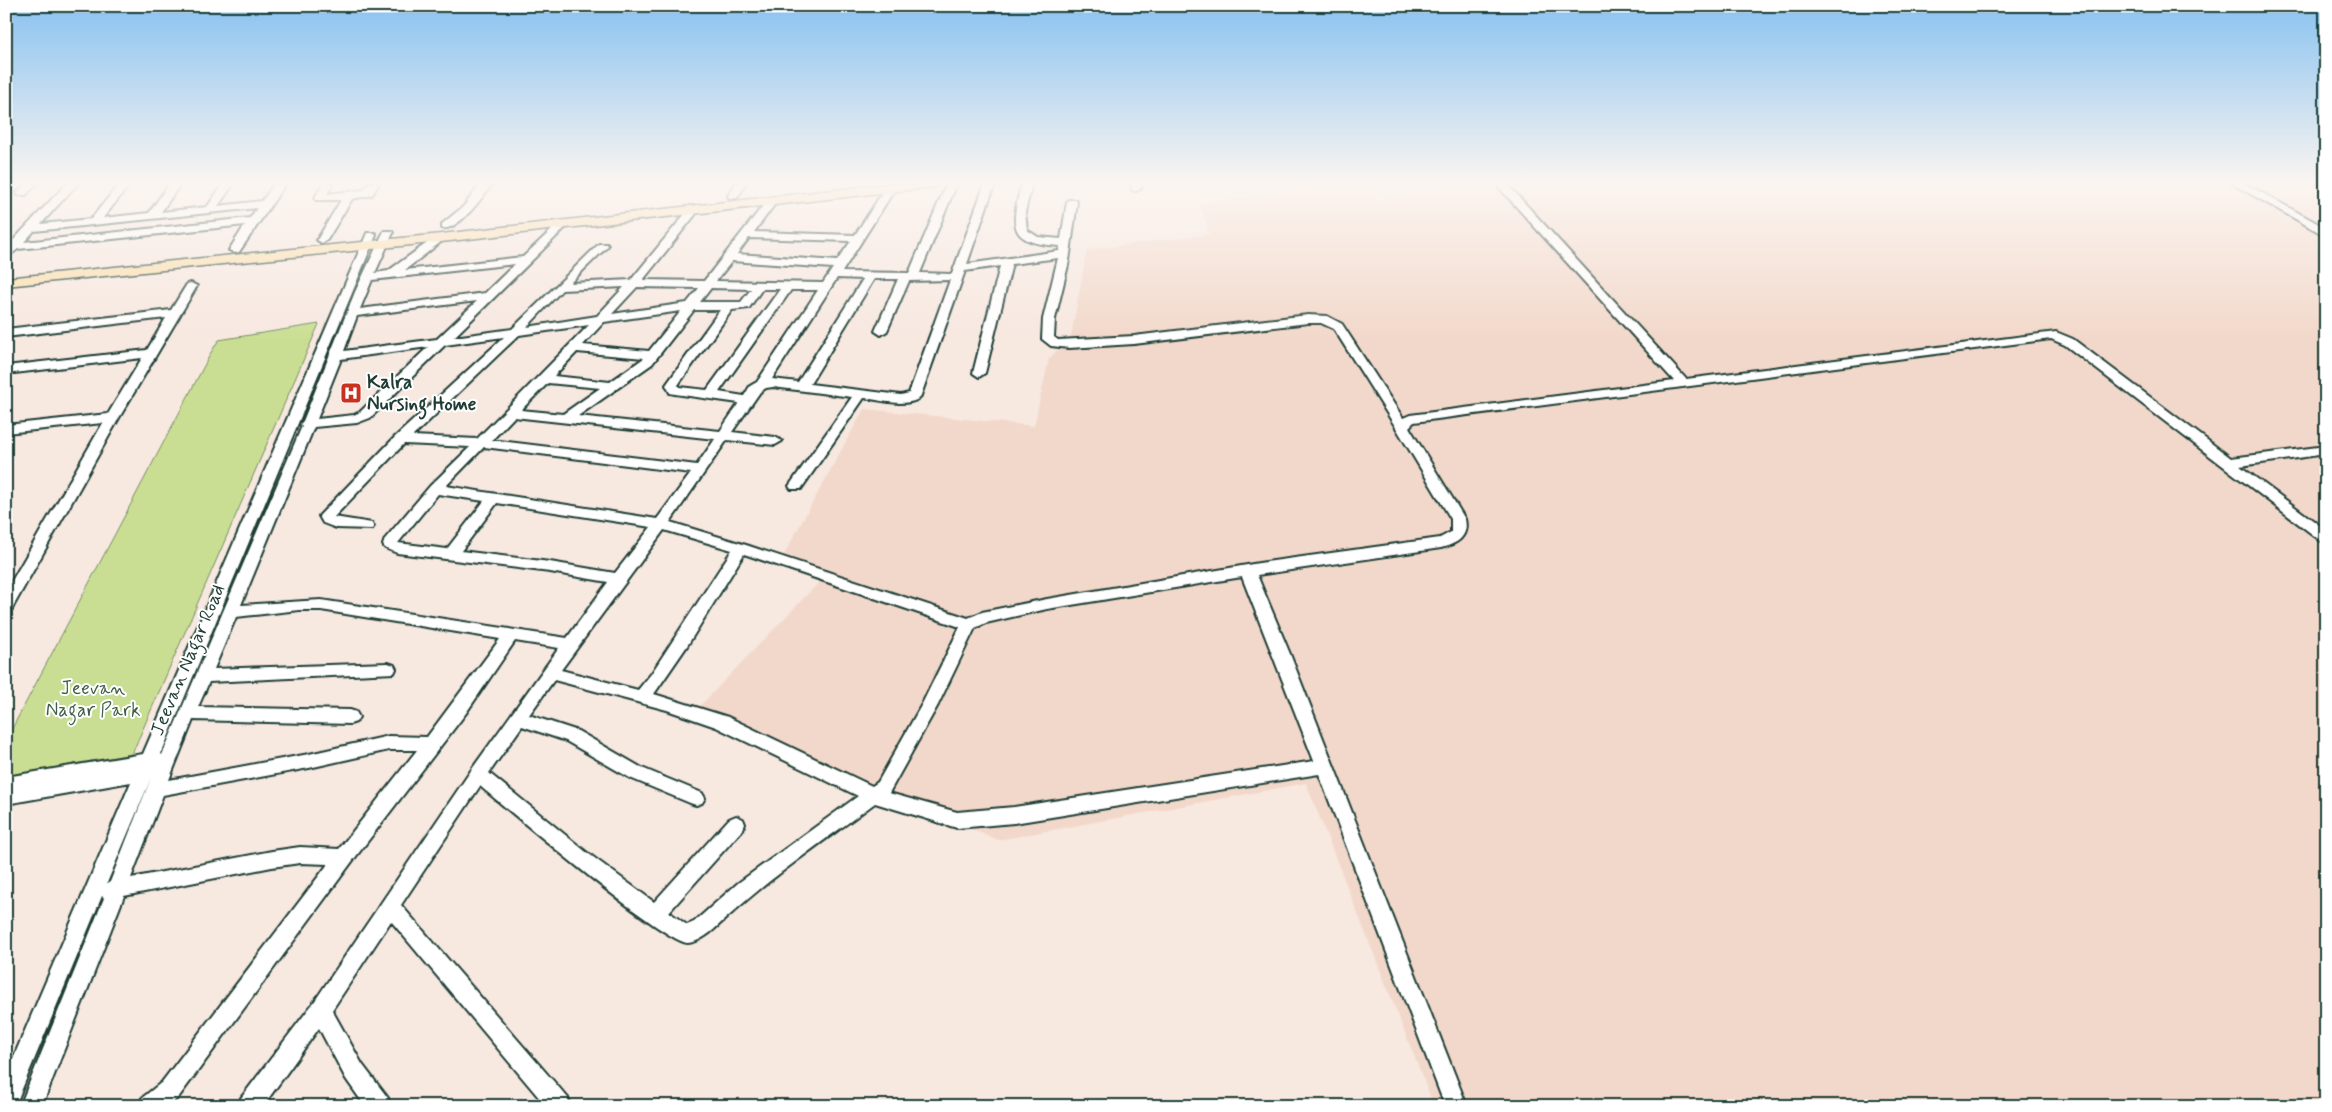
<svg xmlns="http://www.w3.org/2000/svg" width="2332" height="1112" font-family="Mynerve,sans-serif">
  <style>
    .built { fill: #f2d8ca }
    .green { fill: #cade93; stroke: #748e64 }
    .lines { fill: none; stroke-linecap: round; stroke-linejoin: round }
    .minor-casing { stroke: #1f3d34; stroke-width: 4 }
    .major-casing { stroke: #1f3d34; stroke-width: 3 }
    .minor { fill: #fff; fill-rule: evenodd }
    .major { fill: #f9deab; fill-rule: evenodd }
    .labels { text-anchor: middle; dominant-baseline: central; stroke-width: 4; stroke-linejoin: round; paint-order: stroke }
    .poi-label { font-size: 19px; font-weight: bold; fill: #1f3d34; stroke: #fff; text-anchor: start }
    .street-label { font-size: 19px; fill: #1f3d34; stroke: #fff }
    .park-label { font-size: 19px; fill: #415d47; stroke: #fff }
  </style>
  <rect width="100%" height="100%" fill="#f7e8e0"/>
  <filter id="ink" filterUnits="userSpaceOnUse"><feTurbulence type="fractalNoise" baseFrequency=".02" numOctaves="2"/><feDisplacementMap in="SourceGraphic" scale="10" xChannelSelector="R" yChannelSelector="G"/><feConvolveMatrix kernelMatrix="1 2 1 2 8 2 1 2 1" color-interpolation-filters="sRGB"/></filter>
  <g filter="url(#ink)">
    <!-- built -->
    <path class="built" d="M1359,183H1364L1377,199L1479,183H2326V1106H1434L1306,783L998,840L697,709L828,573L782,558L864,409L1034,426L1049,359L1071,336L1087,250L1210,234L1199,203Z"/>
    <!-- green -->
    <path class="green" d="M319,324L132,754L6,776V740L213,349L219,340Z"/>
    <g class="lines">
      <!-- minor casing -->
      <g class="minor-casing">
        <g id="minor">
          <path d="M26,183H37L26,195H18L17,193Z"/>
          <path d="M67,183H78L41,224L91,219L120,183H131L103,218L149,213L170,183H181L161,212L207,207L224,183H234L218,206L262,201L275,183H286L239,252L235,253L229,250L245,225L18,249L6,258V248ZM257,208L250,218L24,242L34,231Z"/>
          <path d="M323,183H333L327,194L364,190L369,183H379L372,195L352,199L327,240L322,243L317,240L341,200H316L315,198Z"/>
          <path d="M482,183H493C484,195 458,232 442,228V224L463,207Z"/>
          <path d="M736,183H746L737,198H729L728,196Z"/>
          <path d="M947,183H957L920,273L952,274L985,183H995L967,264L1059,251L1060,246C1008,243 1010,227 1022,183H1032L1025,212L1027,230L1038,237L1061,239L1067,202L1068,200H1076L1077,202L1069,261L1055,319L1054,337L1058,340L1134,336L1308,315L1327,316L1342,324L1403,418L1410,415L1674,381L1495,183H1506L1686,379L2056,332L2073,339L2231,458L2326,446V454L2240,466L2326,530V543L2321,541L2065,345L2051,339L1414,422L1409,427L1465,519C1469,537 1457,544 1441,548L1257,575L1290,654L1467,1106H1445L1319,774L1014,823L957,828L875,803C827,839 776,873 731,914C719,924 704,942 688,943C666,944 506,808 480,786L401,905L568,1098L571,1106H546L391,921L332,1010L362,1064L388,1098L391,1106H365L346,1079L319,1028L263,1106H238L241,1098L314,1002L472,769L559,648L515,641L466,713L351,863L178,1098L168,1106H139L142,1098L162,1082L328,864L300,863L272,867L124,896L42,1106H20L104,898L102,896L15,1106H6V1075L131,782L6,804V777L143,754L367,233H375L376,235L161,754L162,755L302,426L300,424L303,421L355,292L384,231H392L393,233L375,273L388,271L437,236L441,235L446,238L405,270L523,257L560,222H568L569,224L454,337L512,329L599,244H607L608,246L570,283L631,280L685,214L688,207L692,206L697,209L695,215L643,280L704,281L769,198L773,197L778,200L754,232L855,235L886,187L890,186L895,189L842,272L909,273ZM749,238L851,241L837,261L737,254ZM1058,258L1043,319L1042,339L1051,346L1069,348L1134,344L1308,323H1321L1334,329L1395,426L1451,519V532L1440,538L1259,563L1047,599L982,612L968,618L746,545L670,522L727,440L775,445L782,441L775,437L732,432L760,392L766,388L773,387L852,397L789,486L791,489H801L864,398C880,400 905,408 920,398L965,271L1000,266L973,373L979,377L985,373L1012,264ZM732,261L833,268L823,283L716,281ZM515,264L485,293L360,309L372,280ZM837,278L863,279L798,382L772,379ZM874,279H898L875,331L881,335L887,331L909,281L950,280L909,393L901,395L810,384ZM624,287L597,316L527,327L562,290ZM637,287L699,288L687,303L612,314ZM711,288L751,289L741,302H700ZM762,289H780L707,390L679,387L678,385L732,310L749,308ZM791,290H818L757,382L750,386L744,396L719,392ZM477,301L437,339L344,351L357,316ZM694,310H720L666,385L670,393L675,394L739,403L720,431L578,416L652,364ZM681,311L649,351L583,345L604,322ZM589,325L477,439L413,436L519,335ZM504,337L395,437L319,516L323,523L336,528L372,529L374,526L372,523L334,517L404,444L470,447L430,486L385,539L383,545L385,548L397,553L550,572L608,582L567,638L321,600L241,605L314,427L357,423L370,418L445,345ZM428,347L360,412L354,415L317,419L341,359ZM577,352L644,358L610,382L554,376ZM548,383L600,388L563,414L521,410ZM514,417L715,439L697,465L492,440ZM484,447L691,473L657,519L446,486ZM438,494L484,501L447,549L398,543ZM497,503L651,527L615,573L550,562L461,551ZM664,530L732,550L651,674L638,690L561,670ZM744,554L960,627L922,704L878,782L872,786L728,717L654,694L687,646ZM1242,577L1314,761L1014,807L957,812L889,793L938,705L975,628L986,623L1047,609ZM299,610H321L500,639L427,737L389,736L309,754L169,780L193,720L350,724L356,722L359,717L356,712L350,710L198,707L209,682L394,673L396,669L394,665L388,663L214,669L236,617ZM554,680L667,710L716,727L858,796L738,883L694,922L687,925L669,912L743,829L745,824L743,819L736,816L729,819L654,902L585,851L489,773L522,726L566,741L630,778L690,803L696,805L702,803L705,798L702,793L642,768L578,731L529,715ZM389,750H417L339,849L300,847L272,851L131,878L163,795L309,768ZM151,778L110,882L107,883Z"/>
          <path d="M1131,183H1141V188L1136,191L1132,190Z"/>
          <path d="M2231,183H2244L2326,228V236Z"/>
          <path d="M191,283L197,286L119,418L14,605L12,609L6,610V591L103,423L6,433V425L108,414L142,358L6,374V366L147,350L166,318L6,337V329L171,310L187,284Z"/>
        </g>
      </g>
      <!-- major casing -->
      <g class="major-casing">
        <path id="major" d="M896,183H941L935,187L441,242L6,286V278L441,234Z"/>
      </g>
      <!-- minor -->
      <use href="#minor" class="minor"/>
      <!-- major -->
      <use href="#major" class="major"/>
    </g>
  </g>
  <!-- sky -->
  <linearGradient id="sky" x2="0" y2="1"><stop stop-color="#89c2f0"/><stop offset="0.54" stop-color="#fbf5f1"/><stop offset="1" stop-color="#fbf5f1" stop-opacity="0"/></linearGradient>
  <rect width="2332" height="339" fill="url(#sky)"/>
  <!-- icons -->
  <defs>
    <g id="hospital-square" transform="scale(1.125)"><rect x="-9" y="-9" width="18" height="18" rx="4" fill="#c8321e" stroke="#fff"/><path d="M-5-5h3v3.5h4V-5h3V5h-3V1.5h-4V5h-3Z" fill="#fff"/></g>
  </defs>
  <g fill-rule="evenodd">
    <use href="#hospital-square" x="351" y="393"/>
  </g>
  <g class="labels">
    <!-- poi labels -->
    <g class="poi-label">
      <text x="367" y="382">Kalra<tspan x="367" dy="22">Nursing Home</tspan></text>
    </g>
    <!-- street labels -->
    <g class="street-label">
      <text transform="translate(188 660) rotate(-67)">Jeevan Nagar Road</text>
    </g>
    <!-- park labels -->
    <g class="park-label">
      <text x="93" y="688">Jeevan<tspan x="93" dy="22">Nagar Park</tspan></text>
    </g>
  </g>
  <!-- margin -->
  <rect width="2332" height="1112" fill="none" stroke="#fff" stroke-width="25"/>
  <rect x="12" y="12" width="2307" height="1087" fill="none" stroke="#1f3d34" stroke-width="2" filter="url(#ink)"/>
</svg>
